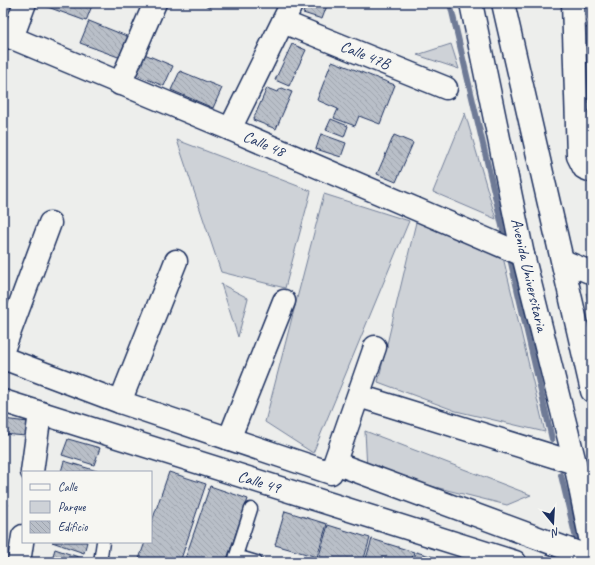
<svg xmlns="http://www.w3.org/2000/svg" width="595" height="565" font-family="Caveat,sans-serif">
  <style>
    .green { fill: #ced2d7; stroke: #74809a }
    .lines { fill: none; stroke-linecap: round; stroke-linejoin: round }
    .stream { stroke: #6e7a96; stroke-width: 6 }
    .building { fill: url(#building-back-hatch); stroke: #1b2f5e }
    .lane-casing { stroke: #1b2f5e; stroke-width: 15 }
    .street-casing { stroke: #1b2f5e; stroke-width: 25 }
    .secondary-casing { stroke: #1b2f5e; stroke-width: 25 }
    .lane { stroke: #f6f6f2; stroke-width: 12 }
    .street { stroke: #f6f6f2; stroke-width: 22 }
    .secondary { stroke: #f6f6f2; stroke-width: 22 }
    .labels { text-anchor: middle; dominant-baseline: central; stroke-width: 4; stroke-linejoin: round; paint-order: stroke }
    .street-label { font-size: 16px; fill: #1b2f5e; stroke: #f6f6f2 }
  </style>
  <defs>
    <pattern id="building-back-hatch" width="6" height="6" patternUnits="userSpaceOnUse"><rect width="6" height="6" fill="#b9bfc8"/><path d="M-1 5l2 2M0 0l6 6M5-1l2 2" fill="none" stroke="#9ea4ae"/></pattern>
  </defs>
  <rect width="100%" height="100%" fill="#edeeec"/>
  <filter id="ink" filterUnits="userSpaceOnUse"><feTurbulence type="fractalNoise" baseFrequency=".025" numOctaves="2"/><feDisplacementMap in="SourceGraphic" scale="8" xChannelSelector="R" yChannelSelector="G"/><feConvolveMatrix kernelMatrix="1 2 1 2 8 2 1 2 1" color-interpolation-filters="sRGB"/></filter>
  <g filter="url(#ink)">
    <!-- green -->
    <g class="green">
      <path d="M451,44L459,69L417,55Z"/>
      <path d="M465,113L496,219L433,192Z"/>
      <path d="M177,140L311,191L285,288L221,272Z"/>
      <path d="M324,194L409,221L313,453L265,422Z"/>
      <path d="M417,218L502,253L545,432L456,411L378,382Z"/>
      <path d="M221,284L248,298L238,337Z"/>
      <path d="M586,293L592,296V319Z"/>
      <path d="M365,431L531,495L507,505L367,470Z"/>
    </g>
    <g class="lines">
      <!-- stream -->
      <g class="stream">
        <path d="M450,3L506,243"/>
        <path d="M509,254L552,439"/>
        <path d="M561,475L578,547"/>
      </g>
    </g>
    <!-- building -->
    <g class="building">
      <path d="M3,3H7L3,13Z"/>
      <path d="M47,3H93L86,21L45,6Z"/>
      <path d="M197,3H212L210,7Z"/>
      <path d="M307,3H328L322,19L303,13Z"/>
      <path d="M89,21L129,37L121,58L80,43Z"/>
      <path d="M592,27V47L585,48L584,28Z"/>
      <path d="M292,44L306,50L289,86L275,80Z"/>
      <path d="M142,53L173,66L164,86L134,74Z"/>
      <path d="M332,61L395,85L380,124L359,116L355,126L334,118L338,109L317,100Z"/>
      <path d="M180,71L222,88L213,108L171,90Z"/>
      <path d="M267,88L277,92L282,88L292,92L276,129L253,120Z"/>
      <path d="M331,119L348,126L344,137L326,130Z"/>
      <path d="M321,134L346,143L341,157L316,149Z"/>
      <path d="M394,135L413,143L396,182L377,174Z"/>
      <path d="M3,419L28,422L26,436L3,434Z"/>
      <path d="M68,439L100,448L94,465L62,455Z"/>
      <path d="M64,461L97,471L61,472Z"/>
      <path d="M169,472L206,484L180,562H138L145,542H151V524Z"/>
      <path d="M210,486L248,499L226,562H184Z"/>
      <path d="M3,503L8,504L3,528Z"/>
      <path d="M285,511L327,524L317,557L275,545Z"/>
      <path d="M328,525L370,538L363,562H328L318,559Z"/>
      <path d="M372,539L414,552L411,562H365Z"/>
      <path d="M52,542H87L84,553Z"/>
      <path d="M55,549L87,560L86,562H51Z"/>
      <path d="M416,552L452,562H413Z"/>
    </g>
    <g class="lines">
      <!-- lane casing -->
      <g class="lane-casing">
        <g id="lane">
          <path d="M236,556L256,562"/>
          <path d="M100,562L103,542"/>
          <path d="M234,562L251,509"/>
        </g>
      </g>
      <!-- street casing -->
      <g class="street-casing">
        <g id="street">
          <path d="M573,3L578,156L584,168L592,171"/>
          <path d="M283,22L446,88"/>
          <path d="M3,34L230,129L523,255"/>
          <path d="M12,38L25,3"/>
          <path d="M120,84L155,3"/>
          <path d="M230,129L292,3"/>
          <path d="M563,261L592,273"/>
          <path d="M3,350L50,223"/>
          <path d="M3,358L120,402L331,473L375,347"/>
          <path d="M359,396L575,463"/>
          <path d="M3,401L515,562"/>
          <path d="M120,402L176,261"/>
          <path d="M229,439L284,301"/>
          <path d="M335,463L592,558"/>
          <path d="M32,472L40,413"/>
          <path d="M19,562L23,536"/>
        </g>
      </g>
      <!-- secondary casing -->
      <g class="secondary-casing">
        <g id="secondary">
          <path d="M471,3L523,255L575,463L592,547"/>
          <path d="M503,3L592,391"/>
        </g>
      </g>
      <!-- lane -->
      <use href="#lane" class="lane"/>
      <!-- street -->
      <use href="#street" class="street"/>
      <!-- secondary -->
      <use href="#secondary" class="secondary"/>
    </g>
  </g>
  <g class="labels">
    <!-- street labels -->
    <g class="street-label">
      <text transform="translate(365 55) rotate(22)">Calle 47B</text>
      <text transform="translate(264 144) rotate(23)">Calle 48</text>
      <text transform="translate(529 275) rotate(77)">Avenida Universitaria</text>
      <text transform="translate(259 482) rotate(17)">Calle 49</text>
    </g>
  </g>
  <!-- margin -->
  <rect width="595" height="565" fill="none" stroke="#f6f6f2" stroke-width="16"/>
  <rect x="8" y="8" width="579" height="549" fill="none" stroke="#1b2f5e" stroke-width="1.5" filter="url(#ink)"/>
  <!-- legend -->
  <rect x="22" y="471" width="130" height="72" fill="#f6f6f2" stroke="#9ea6b7"/>
  <rect x="30" y="484" width="20" height="6" fill="#f6f6f2" stroke="#9ea6b7"/>
  <text x="58" y="491" font-size="12" fill="#1b2f5e">Calle</text>
  <rect x="30" y="501" width="20" height="12" fill="#ced2d7" stroke="#9ea6b7"/>
  <text x="58" y="511" font-size="12" fill="#1b2f5e">Parque</text>
  <rect x="30" y="521" width="20" height="12" fill="url(#building-back-hatch)" stroke="#9ea6b7"/>
  <text x="58" y="531" font-size="12" fill="#1b2f5e">Edificio</text>
  <!-- north arrow -->
  <g transform="translate(553 523) rotate(162)" stroke="#f6f6f2" stroke-width="3" paint-order="stroke">
  <path d="M0-3L7 15L0 10L-7 15Z" fill="#1b2f5e"/>
  <text y="-6" font-size="11" font-weight="bold" text-anchor="middle" fill="#1b2f5e">N</text>
  </g>
</svg>
